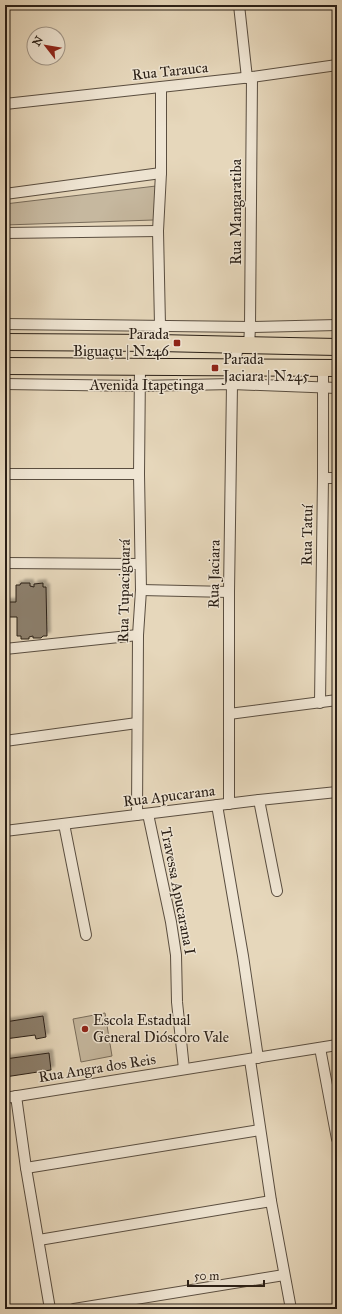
<svg xmlns="http://www.w3.org/2000/svg" width="342" height="1314" font-family="'IM FELL Great Primer',serif">
  <style>
    .green { fill: #c6b89f; stroke: #786c5b }
    .building { fill: #8c7f6c; stroke: #2b2017; filter: url(#shadow) }
    .lines { fill: none; stroke-linecap: round; stroke-linejoin: round }
    .minor-casing { stroke: #5a4e40; stroke-width: 12 }
    .primary-casing { stroke: #2b2017; stroke-width: 18 }
    .minor { stroke: #efe5d3; stroke-width: 10 }
    .primary { stroke: #e6d7bb; stroke-width: 16 }
    .poi-dot { fill: #8f2418; stroke: #efe5d3; stroke-width: 1.5 }
    .labels { text-anchor: middle; dominant-baseline: central; stroke-width: 3; stroke-linejoin: round; paint-order: stroke }
    .street-label { font-size: 15px; fill: #2b2017; stroke: #efe5d3 }
    .poi-label { font-size: 15px; fill: #2b2017; stroke: #efe5d3; text-anchor: start }
  </style>
  <defs>
    <filter id="shadow"><feDropShadow dx="3.5" dy="-3.5" stdDeviation="1" flood-color="#0004"/></filter>
  </defs>
  <rect width="100%" height="100%" fill="#e6d7bb"/>
  <filter id="stains"><feTurbulence type="fractalNoise" baseFrequency=".005" numOctaves="4"/><feColorMatrix values="0 0 0 0 .2 0 0 0 0 .09 0 0 0 0 .02 0 0 0 .5 -.17"/></filter>
  <radialGradient id="worn" r=".72"><stop offset=".6" stop-color="#630" stop-opacity="0"/><stop offset="1" stop-color="#630" stop-opacity=".3"/></radialGradient>
  <!-- green -->
  <g class="green">
    <path d="M156,186L154,220L5,225V204Z"/>
    <path d="M105,1013L112,1056L81,1062L73,1019Z"/>
  </g>
  <!-- building -->
  <g class="building">
    <path d="M21,583H30V586L34,587V584L43,583V587H46L47,636H43L41,638H33V636L29,637V639H21V636H17V617H5V602H16V585H20Z"/>
    <path d="M43,1016L46,1037L36,1039L35,1035L5,1039V1022Z"/>
    <path d="M49,1053L51,1070L5,1077V1059Z"/>
  </g>
  <g class="lines">
    <!-- minor casing -->
    <g class="minor-casing">
      <g id="minor">
        <path d="M239,5L247,78"/>
        <path d="M5,104L252,77L337,65"/>
        <path d="M5,194L161,173"/>
        <path d="M5,233L158,231"/>
        <path d="M5,324L250,327L337,325"/>
        <path d="M159,343L160,325L158,231L161,173V87"/>
        <path d="M249,346L250,327L252,77"/>
        <path d="M5,384L139,386L232,384L337,388"/>
        <path d="M5,474H139"/>
        <path d="M323,478H337"/>
        <path d="M5,563L140,564"/>
        <path d="M141,590L229,592"/>
        <path d="M5,649L138,635"/>
        <path d="M320,703L323,478V368"/>
        <path d="M229,714L337,700"/>
        <path d="M5,741L137,723"/>
        <path d="M259,800L277,891"/>
        <path d="M229,804V592L232,384L238,345"/>
        <path d="M217,805L243,956L258,1058"/>
        <path d="M148,814L171,922L176,955L177,1002L184,1069"/>
        <path d="M137,815L138,635L141,590L139,474L140,367"/>
        <path d="M64,824L86,935"/>
        <path d="M5,831L259,800L337,792"/>
        <path d="M320,1048L337,1139"/>
        <path d="M250,1060L271,1201L291,1309"/>
        <path d="M16,1096L26,1168L50,1309"/>
        <path d="M5,1098L337,1045"/>
        <path d="M26,1168L260,1130"/>
        <path d="M39,1240L271,1201"/>
        <path d="M74,1309L284,1275"/>
      </g>
    </g>
    <!-- primary casing -->
    <g class="primary-casing">
      <g id="primary">
        <path d="M5,342L159,343L337,347"/>
        <path d="M5,366L337,368"/>
      </g>
    </g>
    <!-- minor -->
    <use href="#minor" class="minor"/>
    <!-- primary -->
    <use href="#primary" class="primary"/>
  </g>
  <!-- markers -->
  <g class="poi-dot">
    <rect x="173" y="339" width="8" height="8" rx="2"/>
    <rect x="211" y="364" width="8" height="8" rx="2"/>
    <circle cx="85" cy="1029" r="4"/>
  </g>
  <g class="labels">
    <!-- street labels -->
    <g class="street-label">
      <text transform="translate(170 71) rotate(-6)">Rua Tarauca</text>
      <text transform="translate(236 212) rotate(-90)">Rua Mangaratiba</text>
      <text x="147" y="385">Avenida Itapetinga</text>
      <text transform="translate(307 535) rotate(-89)">Rua Tatuí</text>
      <text transform="translate(214 574) rotate(-89)">Rua Jaciara</text>
      <text transform="translate(124 591) rotate(-89)">Rua Tupaciguará</text>
      <text transform="translate(169 796) rotate(-7)">Rua Apucarana</text>
      <text transform="translate(178 891) rotate(79)">Travessa Apucarana I</text>
      <text transform="translate(97 1068) rotate(-9)">Rua Angra dos Reis</text>
    </g>
    <!-- poi labels -->
    <g class="poi-label">
      <text x="169" y="334" text-anchor="end">Parada<tspan x="169" dy="17">Biguaçu | N246</tspan></text>
      <text x="223" y="359">Parada<tspan x="223" dy="17">Jaciara | N245</tspan></text>
      <text x="93" y="1020">Escola Estadual<tspan x="93" dy="17">General Dióscoro Vale</tspan></text>
    </g>
  </g>
  <!-- margin -->
  <rect width="342" height="1314" fill="none" stroke="#e6d7bb" stroke-width="20"/>
  <rect x="6" y="6" width="330" height="1302" fill="none" stroke="#2b2017" stroke-width="2"/>
  <rect x="10" y="10" width="322" height="1294" fill="none" stroke="#2b2017"/>
  <!-- north arrow -->
  <g transform="translate(46 46) rotate(301)"><circle r="19" fill="#efe5d3" stroke="#a19688"/>
  <path d="M0-3L7 15L0 10L-7 15Z" fill="#8f2418"/>
  <text y="-6" font-size="11" font-weight="bold" text-anchor="middle" fill="#2b2017">N</text>
  </g>
  <!-- scale -->
  <path d="M188 1280v6h76v-6" fill="none" stroke="#2b2017" stroke-width="2"/>
  <text x="194" y="1280" font-size="12" fill="#2b2017" stroke="#efe5d3" stroke-width="3" paint-order="stroke">50 m</text>
  <rect width="100%" height="100%" filter="url(#stains)"/>
  <rect width="100%" height="100%" fill="url(#worn)"/>
</svg>
